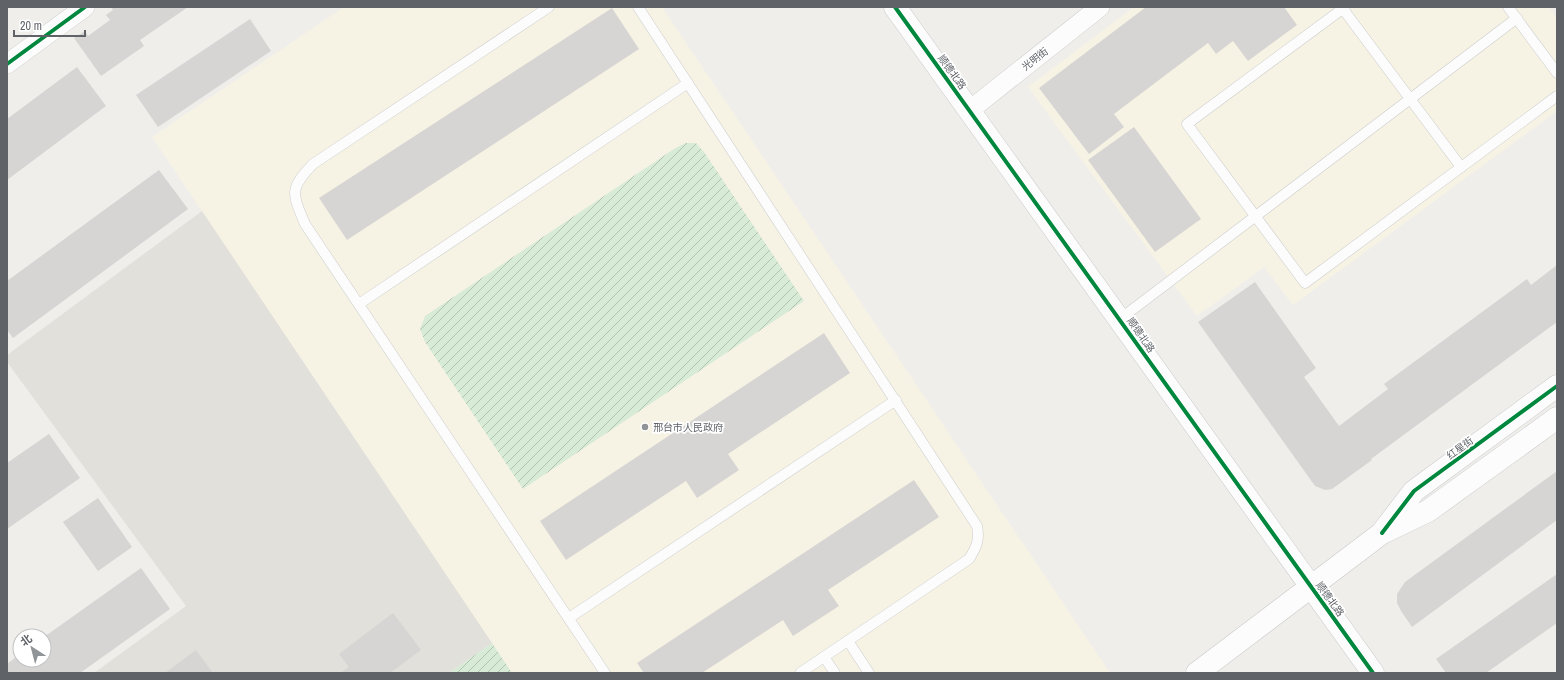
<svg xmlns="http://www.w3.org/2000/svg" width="1564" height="680" font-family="'Archivo Narrow','Noto Sans SC',sans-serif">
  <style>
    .commercial { fill: #f7f3e4 }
    .education { fill: #e2e0da }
    .garden { fill: url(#garden-furrows) }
    .building { fill: #d6d5d3 }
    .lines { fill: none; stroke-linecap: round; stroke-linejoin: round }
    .lane-casing { stroke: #cbcccc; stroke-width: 11 }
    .street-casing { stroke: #cbcccc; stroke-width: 20 }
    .secondary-casing { stroke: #cacacb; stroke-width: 23 }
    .lane { stroke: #fdfcfc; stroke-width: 10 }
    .street { stroke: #fdfcfc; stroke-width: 19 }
    .secondary { stroke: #fdfcfc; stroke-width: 22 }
    .cycleway-casing { stroke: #fff; stroke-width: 6 }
    .cycleway { stroke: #00873e; stroke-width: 4 }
    .poi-dot { fill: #919496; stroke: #fff; stroke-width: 1.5 }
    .labels { text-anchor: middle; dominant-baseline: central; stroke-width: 3.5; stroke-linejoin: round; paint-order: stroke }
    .street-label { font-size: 10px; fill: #5f6368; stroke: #fff }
    .poi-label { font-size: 10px; fill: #5f6368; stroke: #fff; text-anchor: start }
  </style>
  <defs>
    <pattern id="garden-furrows" width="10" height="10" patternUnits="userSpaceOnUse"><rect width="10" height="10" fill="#d8ebd6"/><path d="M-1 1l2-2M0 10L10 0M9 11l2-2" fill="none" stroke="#b2c2b1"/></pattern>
  </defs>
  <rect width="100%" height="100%" fill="#efeeea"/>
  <!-- commercial -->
  <g class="commercial">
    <path d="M344,7H662L1110,673H512L152,137Z"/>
    <path d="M1134,7H1549L1557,18V111L1293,305L1264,267L1197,316L1028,87Z"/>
  </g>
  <!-- education -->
  <path class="education" d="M202,211L492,643L449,673H94L186,606L7,362V355Z"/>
  <!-- garden -->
  <g class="garden">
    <path d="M685,143H696L704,152L804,301L523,489L425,342L420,329L425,316L674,149Z"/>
    <path d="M492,643L512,673H449Z"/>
  </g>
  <!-- building -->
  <g class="building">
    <path d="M111,7H188L140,40L144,46L101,76L74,38L85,31L88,36L110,20L106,15L113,10Z"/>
    <path d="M1146,7H1284L1297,25L1248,61L1233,41L1216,54L1208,43L1114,114L1124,127L1089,154L1039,88Z"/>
    <path d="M612,8L639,49L347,240L319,198Z"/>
    <path d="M250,19L271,51L158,127L136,95Z"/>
    <path d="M77,67L106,106L7,180V119Z"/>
    <path d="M1134,127L1201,219L1155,252L1088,160Z"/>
    <path d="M159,170L188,209L13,338L7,330V281Z"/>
    <path d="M1557,265V322L1371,459L1372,460L1332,489L1325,490L1315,486L1198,322L1255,282L1316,368L1304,377L1339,426L1388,389L1384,384L1527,279L1531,285Z"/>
    <path d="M824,333L850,373L728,454L739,470L697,498L686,481L566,560L540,521Z"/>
    <path d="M49,434L80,478L7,529V463Z"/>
    <path d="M1557,471V520L1412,627L1401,611L1397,603V594L1405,582Z"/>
    <path d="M914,480L939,517L828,590L839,606L793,636L783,620L702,673H644L637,663Z"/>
    <path d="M98,498L132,547L98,571L63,522Z"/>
    <path d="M141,568L170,609L80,673H7V664L20,654V660H44V637Z"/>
    <path d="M1557,574V623L1486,673H1446L1436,659Z"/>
    <path d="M393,613L421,650L390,673H340L349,667L339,654Z"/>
    <path d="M196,650L213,673H165Z"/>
  </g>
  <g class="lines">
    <!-- lane casing -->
    <g class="lane-casing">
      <g id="lane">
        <path d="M549,7L313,164C289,189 292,193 305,224L605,673"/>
        <path d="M638,7L977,526C980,540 976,548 969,559L800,673"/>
        <path d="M1345,7L1187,124L1305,283L1557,96"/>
        <path d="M1508,7L1557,73"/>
        <path d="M1343,9L1461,167"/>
        <path d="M359,304L688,83"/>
        <path d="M1120,319L1517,18"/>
        <path d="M569,618L896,400"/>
        <path d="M848,641L869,673"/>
        <path d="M824,657L835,673"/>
      </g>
    </g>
    <!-- street casing -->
    <g class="street-casing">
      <g id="street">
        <path d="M7,64L85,7"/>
        <path d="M970,110L1100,7"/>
      </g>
    </g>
    <!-- secondary casing -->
    <g class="secondary-casing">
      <g id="secondary">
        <path d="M895,7L1373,673"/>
        <path d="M1384,530L1414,491L1557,386"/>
        <path d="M1197,673L1382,533L1428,511L1557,418"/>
      </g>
    </g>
    <!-- lane -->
    <use href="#lane" class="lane"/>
    <!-- street -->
    <use href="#street" class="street"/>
    <!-- secondary -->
    <use href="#secondary" class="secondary"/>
    <!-- cycleway casing -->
    <g class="cycleway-casing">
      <g id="cycleway">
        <path d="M895,7L1373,673"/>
        <path d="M7,64L85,7"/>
        <path d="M1382,533L1414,491L1557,386"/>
      </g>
    </g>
    <!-- cycleway -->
    <use href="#cycleway" class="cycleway"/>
  </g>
  <!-- markers -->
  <circle class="poi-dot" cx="645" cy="427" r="4"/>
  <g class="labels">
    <!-- street labels -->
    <g class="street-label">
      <text transform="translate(1035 59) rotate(-38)">光明街</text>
      <text transform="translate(952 72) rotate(54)">顺德北路</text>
      <text transform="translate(1141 335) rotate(55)">顺德北路</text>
      <text transform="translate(1460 448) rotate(-36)">红星街</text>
      <text transform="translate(1330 599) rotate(54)">顺德北路</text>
    </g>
    <!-- poi labels -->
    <g class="poi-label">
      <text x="653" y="427">邢台市人民政府</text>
    </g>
  </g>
  <!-- border -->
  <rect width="1564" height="680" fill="none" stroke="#5f6368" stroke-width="16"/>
  <!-- north arrow -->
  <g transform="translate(32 648) rotate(324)"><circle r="19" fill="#ffffff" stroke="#bfc1c3"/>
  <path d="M0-3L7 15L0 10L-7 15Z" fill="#919496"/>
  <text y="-6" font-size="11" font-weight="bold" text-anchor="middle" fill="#5f6368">北</text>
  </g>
  <!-- scale -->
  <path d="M14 30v6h71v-6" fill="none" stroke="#5f6368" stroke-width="2"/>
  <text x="20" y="30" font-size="12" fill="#5f6368" stroke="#ffffff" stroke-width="3" paint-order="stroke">20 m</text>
</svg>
